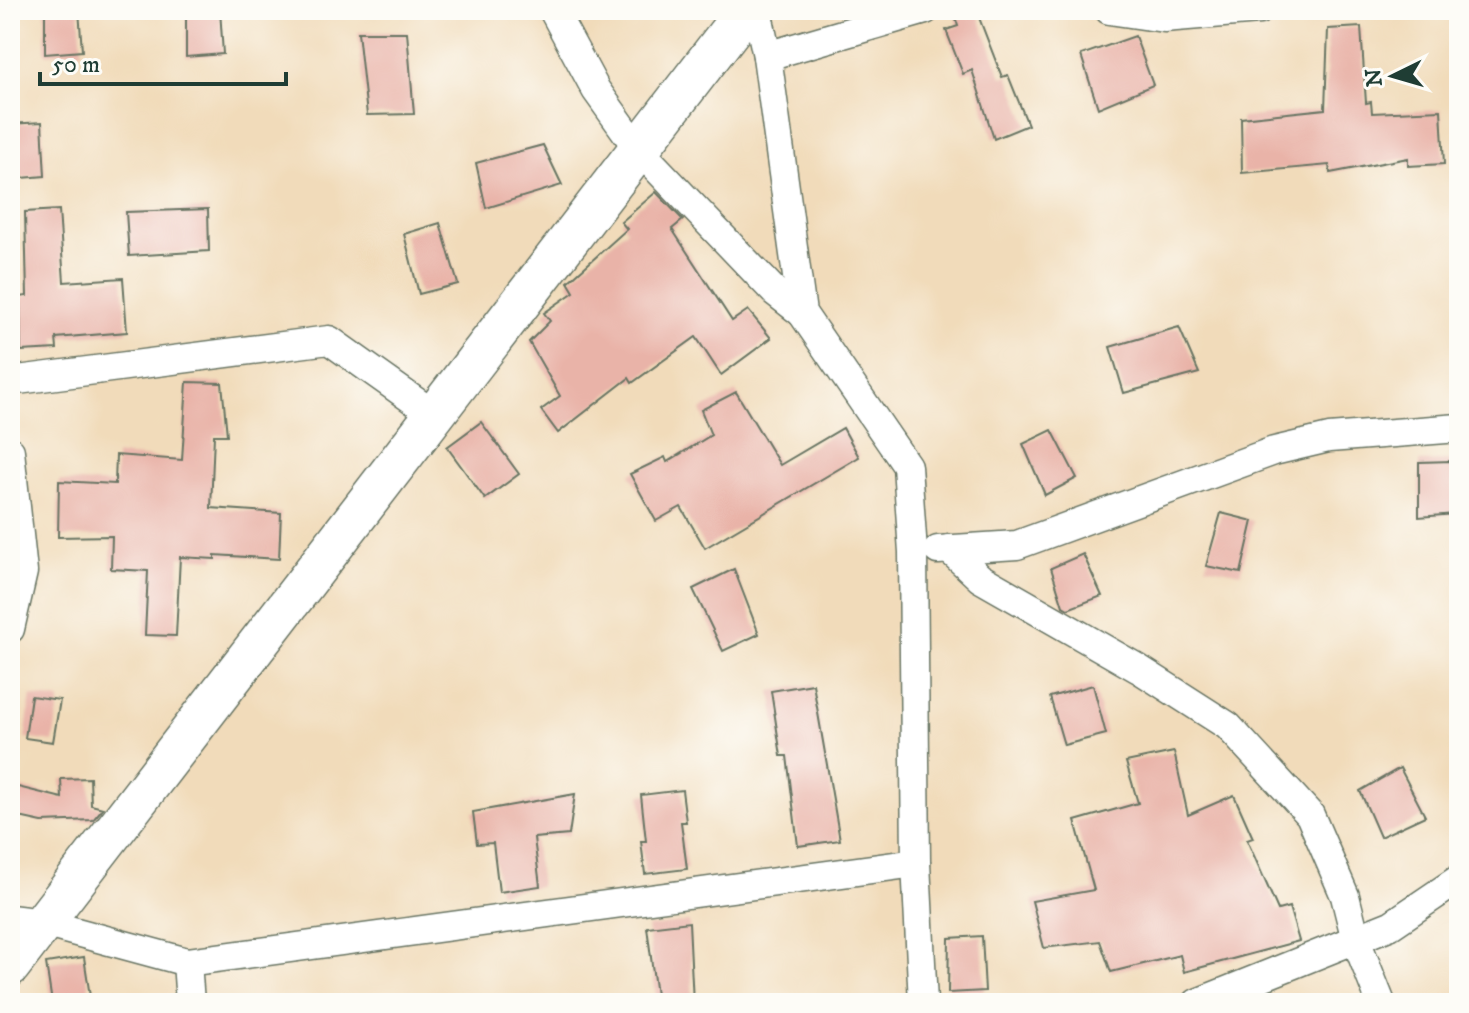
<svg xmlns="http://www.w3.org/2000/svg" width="1469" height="1013" font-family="'IM FELL DW Pica',serif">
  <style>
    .building { fill: #e9b3a8 }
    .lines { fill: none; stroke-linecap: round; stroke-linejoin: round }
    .street-casing { stroke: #687463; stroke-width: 31 }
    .secondary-casing { stroke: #687463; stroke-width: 43 }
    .street { stroke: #fff; stroke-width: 28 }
    .secondary { stroke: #fff; stroke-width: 40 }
  </style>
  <rect width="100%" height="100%" fill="#fdfcf7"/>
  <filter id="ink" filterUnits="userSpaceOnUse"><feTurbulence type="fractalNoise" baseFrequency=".0125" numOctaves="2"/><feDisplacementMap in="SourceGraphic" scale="16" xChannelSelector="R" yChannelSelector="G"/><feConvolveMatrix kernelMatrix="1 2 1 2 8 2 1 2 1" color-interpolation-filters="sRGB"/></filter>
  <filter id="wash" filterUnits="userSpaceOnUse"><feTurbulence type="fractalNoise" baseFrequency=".006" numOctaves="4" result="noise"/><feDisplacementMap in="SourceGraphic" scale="32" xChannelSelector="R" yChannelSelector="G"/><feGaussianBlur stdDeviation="1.8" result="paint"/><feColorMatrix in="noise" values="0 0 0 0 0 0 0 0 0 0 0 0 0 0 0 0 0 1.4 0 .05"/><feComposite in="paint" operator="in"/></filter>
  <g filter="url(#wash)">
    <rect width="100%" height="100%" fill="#f1dbba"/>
    <g id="blocks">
      <!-- building -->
      <g class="building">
        <path d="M45,10H79L82,51L45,54Z"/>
        <path d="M186,10H220L223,54L186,57Z"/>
        <path d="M953,10H976L1002,77L1008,75L1028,125L994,139L972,70L963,74L946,30L958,26Z"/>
        <path d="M1361,27L1366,103L1371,102L1372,113L1441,110L1444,164L1408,166V158L1330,173L1329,165L1242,173L1241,118L1325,109L1328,29Z"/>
        <path d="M358,32H407L414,114L367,115Z"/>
        <path d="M1135,36L1153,85L1098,108L1081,55Z"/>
        <path d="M42,122L45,176L10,179V124Z"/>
        <path d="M543,145L562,185L486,208L476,163Z"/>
        <path d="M656,192L683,220L672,229L732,321L748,310L771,338L721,375L696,337L632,383L629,378L558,433L541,410L560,396L529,342L550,321L544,313L574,292L568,282L627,229L621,222Z"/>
        <path d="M208,209L209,251L129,256L126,212Z"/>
        <path d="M59,210L64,282L123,278L127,332L56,338L57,349L21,351L20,297L27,296L25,212Z"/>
        <path d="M440,223L458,284L419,294L404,234Z"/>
        <path d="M1179,327L1199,373L1124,393L1110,347Z"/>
        <path d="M187,382L222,383L227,435H214L211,508L281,513L279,559L215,555V559L180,557L176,636L145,635L148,571L111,569L112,536L58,537L59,481L115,484L116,455L182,460Z"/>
        <path d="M736,392L780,465L843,428L859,457L705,548L681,507L656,521L630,474L665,457L667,462L711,435L701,410Z"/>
        <path d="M481,422L519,474L485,499L447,447Z"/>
        <path d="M1052,430L1077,478L1045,495L1023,444Z"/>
        <path d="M1452,461L1455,514L1419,517V462Z"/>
        <path d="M1221,513L1253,521L1241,573L1206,566Z"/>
        <path d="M1083,554L1102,596L1068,609L1063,606L1051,568Z"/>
        <path d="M734,569L759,634L723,651L693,589Z"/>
        <path d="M813,684L840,840L798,846L787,756H781L771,691Z"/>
        <path d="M1093,685L1106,734L1064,745L1050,697Z"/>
        <path d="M31,696L60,700L53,742L25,738Z"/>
        <path d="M1174,752L1188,815L1234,795L1253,838L1247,840L1278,910L1289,907L1299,941L1184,972L1180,955L1111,972L1100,941L1044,948L1032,901L1094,890L1075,821L1138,803L1126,762Z"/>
        <path d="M1400,768L1425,816L1380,837L1360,791Z"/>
        <path d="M90,778L91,805L103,808L93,820L42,822L10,815V785L62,798L61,779Z"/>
        <path d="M682,790L686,822H681L687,869L645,874L641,841H646L641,795Z"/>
        <path d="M575,794L569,835L534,838L540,886L499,892L493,843L477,844L473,812Z"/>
        <path d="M689,922L693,1003H657L647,927Z"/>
        <path d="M982,936L985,991L948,993L949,938Z"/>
        <path d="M84,957L91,1003H52L46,963Z"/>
      </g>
    </g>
  </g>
  <g filter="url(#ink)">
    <use href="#blocks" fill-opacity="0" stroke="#687463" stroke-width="2"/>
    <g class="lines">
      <!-- street casing -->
      <g class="street-casing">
        <g id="street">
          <path d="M553,10L596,90L639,150L775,292L802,313"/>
          <path d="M757,10L767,56L802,313L907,466L913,552L916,863L923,1003"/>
          <path d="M1109,10L1164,18L1259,10"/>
          <path d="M767,56L925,10"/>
          <path d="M10,381L329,340L433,414"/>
          <path d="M10,451L23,572L10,629"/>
          <path d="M949,549L980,578L1139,669L1228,726L1310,815L1345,896L1356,940L1381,1003"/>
          <path d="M938,550L1017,545L1274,451L1329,438L1459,428"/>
          <path d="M10,919L43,923L187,962"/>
          <path d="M190,1003L187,962L916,863"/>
          <path d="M1197,1003L1391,925L1459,879"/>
        </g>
      </g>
      <!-- secondary casing -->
      <g class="secondary-casing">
        <path id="secondary" d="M10,966L746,10"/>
      </g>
      <!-- street -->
      <use href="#street" class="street"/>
      <!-- secondary -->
      <use href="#secondary" class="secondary"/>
    </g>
  </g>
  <!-- margin -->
  <rect width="1469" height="1013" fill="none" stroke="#fdfcf7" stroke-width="40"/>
  <!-- north arrow -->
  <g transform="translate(1393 76) rotate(265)" stroke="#fdfcf7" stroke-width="6" paint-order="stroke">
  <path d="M0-6L14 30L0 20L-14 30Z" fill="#1f3d34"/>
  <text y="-12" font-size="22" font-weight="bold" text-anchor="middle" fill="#1f3d34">N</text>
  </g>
  <!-- scale -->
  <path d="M40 72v12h246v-12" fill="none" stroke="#1f3d34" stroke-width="4"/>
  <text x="52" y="72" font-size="24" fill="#1f3d34" stroke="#fdfcf7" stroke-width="6" paint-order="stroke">50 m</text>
</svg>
